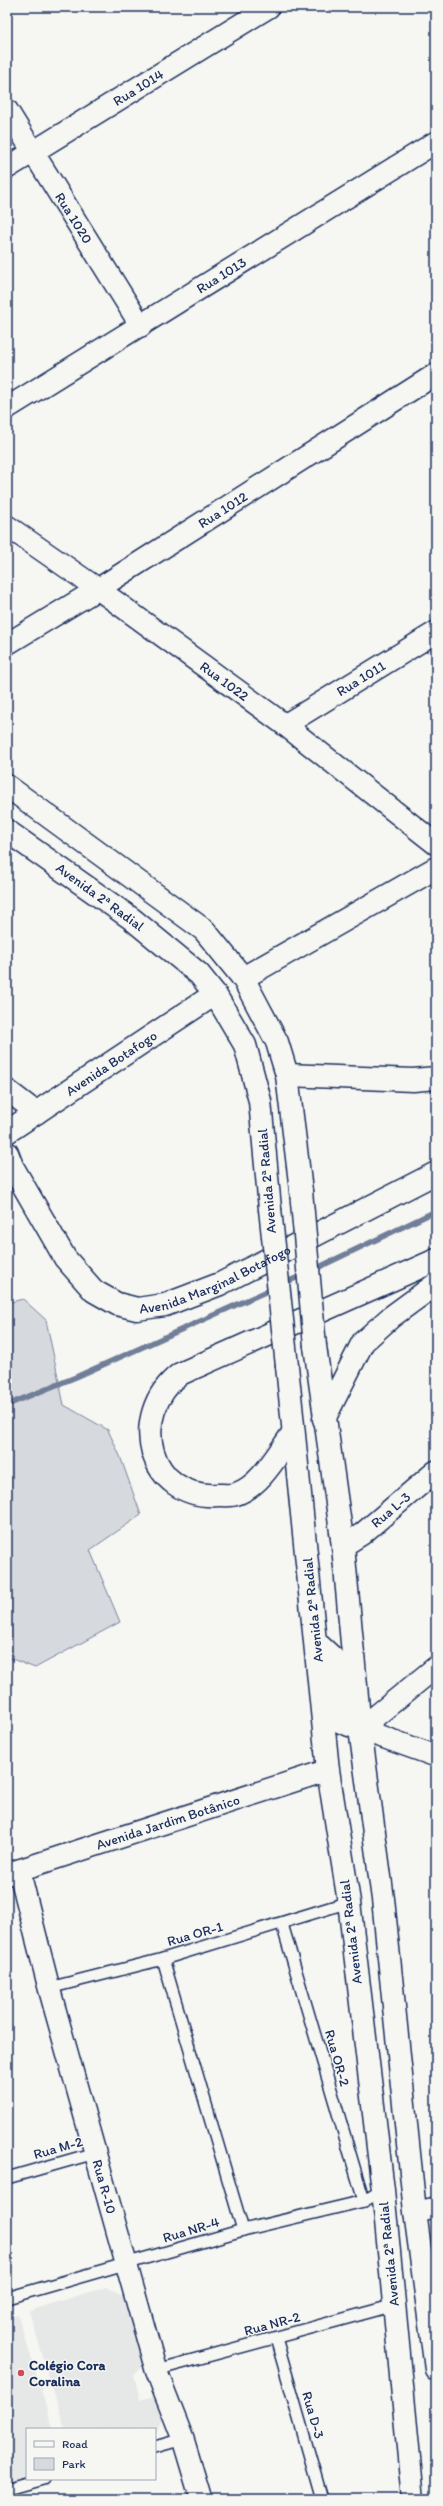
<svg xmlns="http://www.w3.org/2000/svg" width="443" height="2506" font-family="Itim,sans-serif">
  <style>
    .built { fill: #e6e7e7 }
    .green { fill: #d6d9dd; stroke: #78849e }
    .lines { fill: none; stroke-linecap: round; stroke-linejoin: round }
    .stream { stroke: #717e99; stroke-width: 5.5 }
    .service-casing { stroke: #1b2f5e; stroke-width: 14 }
    .minor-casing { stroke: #1b2f5e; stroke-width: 24 }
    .tertiary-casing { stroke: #1b2f5e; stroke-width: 25 }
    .secondary-casing { stroke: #1b2f5e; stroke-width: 25 }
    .primary-casing { stroke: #1b2f5e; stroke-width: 25 }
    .service { stroke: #f6f6f2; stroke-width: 11 }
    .minor { stroke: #f6f6f2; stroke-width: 21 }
    .tertiary { stroke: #f6f6f2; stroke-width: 22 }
    .secondary { stroke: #f6f6f2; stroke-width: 22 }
    .primary { stroke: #f6f6f2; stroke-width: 22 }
    .secondary-bridge-casing { stroke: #1b2f5e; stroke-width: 25; stroke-linecap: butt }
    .secondary-bridge { stroke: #f6f6f2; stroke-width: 22 }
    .poi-dot { fill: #d1495b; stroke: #f6f6f2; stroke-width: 1.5 }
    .labels { text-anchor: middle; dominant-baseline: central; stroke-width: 3; stroke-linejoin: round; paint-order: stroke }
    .street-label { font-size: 14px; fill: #1b2f5e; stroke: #f6f6f2 }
    .poi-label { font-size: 14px; font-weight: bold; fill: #1b2f5e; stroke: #f6f6f2; text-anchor: start }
  </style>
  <rect width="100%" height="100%" fill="#f6f6f2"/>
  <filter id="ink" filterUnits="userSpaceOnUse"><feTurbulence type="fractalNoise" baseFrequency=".025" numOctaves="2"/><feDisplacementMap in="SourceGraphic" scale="8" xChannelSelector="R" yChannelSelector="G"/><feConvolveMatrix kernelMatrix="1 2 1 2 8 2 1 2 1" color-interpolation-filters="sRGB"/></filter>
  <g filter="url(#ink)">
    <!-- built -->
    <g class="built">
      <path d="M106,2287L124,2297L144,2365L134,2375L140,2400L154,2396L163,2419L155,2435V2429H65L29,2311Z"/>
      <path d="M18,2315L53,2429H27V2476L7,2482V2318Z"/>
    </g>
    <!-- green -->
    <path class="green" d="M23,1299L46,1320L64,1405L108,1430L120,1456L141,1515L90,1550L120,1622L35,1668L7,1657V1303Z"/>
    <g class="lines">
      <!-- stream -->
      <g class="stream">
        <path d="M313,1270L436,1211"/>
        <path d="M282,1284L303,1275"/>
        <path d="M7,1405L76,1377L274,1288"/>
      </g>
      <!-- service casing -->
      <g class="service-casing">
        <g id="service">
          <path d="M282,1924L364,2201"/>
          <path d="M163,1959L243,2230"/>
          <path d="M49,1988L163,1959L349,1902"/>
          <path d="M7,2178L95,2153"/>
          <path d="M7,2298L243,2230L364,2201L383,2190"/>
          <path d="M276,2338L322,2499"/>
          <path d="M156,2370L395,2305"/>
          <path d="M155,2447L183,2439"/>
          <path d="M7,2489L43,2479"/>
        </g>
      </g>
      <!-- minor casing -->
      <g class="minor-casing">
        <g id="minor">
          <path id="s1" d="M7,110L141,326"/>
          <path id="s2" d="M7,168L269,7"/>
          <path id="s3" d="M7,408L436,142"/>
          <path id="s4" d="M7,526L98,589L285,725L436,844"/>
          <path id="s5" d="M7,644L98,589L436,374"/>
          <path id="s6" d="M285,725L436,632"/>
          <path d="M7,1090L37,1113"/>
          <path id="s7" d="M343,1546L362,1534L436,1471"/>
          <path d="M360,1729L436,1667"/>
          <path d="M360,1729L436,1756"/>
          <path id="s8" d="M19,1870L49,1988L156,2370L183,2439L201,2499"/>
          <path id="s9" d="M7,1874L328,1770"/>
          <path d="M415,2212L436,2208"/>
        </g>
      </g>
      <!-- tertiary casing -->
      <g class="tertiary-casing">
        <path id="tertiary" d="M243,978L436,868"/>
      </g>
      <!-- secondary casing -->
      <g class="secondary-casing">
        <g id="secondary">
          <path d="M7,786L204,930L243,978L277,1042L287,1075L301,1191"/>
          <path d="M7,831L132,919L199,974L215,994L245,1045L260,1101L270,1209"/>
          <path id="s10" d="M7,1132L215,994"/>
          <path d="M315,1346L343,1546L360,1729L383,1899L415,2212L436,2369"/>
          <path d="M287,1366L328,1770L349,1902L383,2190L413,2499"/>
          <path d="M320,1646L333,1658L341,1722L360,1729"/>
        </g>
      </g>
      <!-- primary casing -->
      <g class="primary-casing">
        <g id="primary">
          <path d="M287,1075L413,1080L436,1078"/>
          <path id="s11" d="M7,1153L12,1166L65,1258L94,1291L117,1304L137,1309L165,1305L220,1284L436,1173"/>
          <path d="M324,1419L363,1342L391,1317L436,1284"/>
          <path d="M293,1433C278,1453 261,1486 236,1494C231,1496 223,1495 218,1495C148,1500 127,1415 180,1374L436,1260"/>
        </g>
      </g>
      <!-- service -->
      <use href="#service" class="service"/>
      <!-- minor -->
      <use href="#minor" class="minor"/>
      <!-- tertiary -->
      <use href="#tertiary" class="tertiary"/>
      <!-- secondary -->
      <use href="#secondary" class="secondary"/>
      <!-- primary -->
      <use href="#primary" class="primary"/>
      <!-- secondary-bridge casing -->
      <g class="secondary-bridge-casing">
        <g id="secondary-bridge">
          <path d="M301,1191L315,1346"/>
          <path d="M270,1209L287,1366"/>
        </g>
      </g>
      <!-- secondary-bridge -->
      <use href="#secondary-bridge" class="secondary-bridge"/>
    </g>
  </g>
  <!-- markers -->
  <circle class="poi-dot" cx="21" cy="2373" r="4"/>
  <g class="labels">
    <!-- street labels -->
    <g class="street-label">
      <text stroke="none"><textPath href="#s2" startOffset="154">Rua 1014</textPath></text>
      <text stroke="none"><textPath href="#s1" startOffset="127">Rua 1020</textPath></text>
      <text stroke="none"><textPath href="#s3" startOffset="252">Rua 1013</textPath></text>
      <text stroke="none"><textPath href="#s5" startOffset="254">Rua 1012</textPath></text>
      <text stroke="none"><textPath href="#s6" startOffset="89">Rua 1011</textPath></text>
      <text stroke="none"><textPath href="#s4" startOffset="267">Rua 1022</textPath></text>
      <text transform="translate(100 897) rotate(36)">Avenida 2ª Radial</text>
      <text stroke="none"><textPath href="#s10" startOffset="125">Avenida Botafogo</textPath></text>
      <text transform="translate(267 1181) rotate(-95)">Avenida 2ª Radial</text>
      <text stroke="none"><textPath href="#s11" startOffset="295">Avenida Marginal Botafogo</textPath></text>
      <text stroke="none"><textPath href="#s7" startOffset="60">Rua L-3</textPath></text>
      <text transform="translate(313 1610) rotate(-96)">Avenida 2ª Radial</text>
      <text stroke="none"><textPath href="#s9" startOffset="169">Avenida Jardim Botânico</textPath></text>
      <text transform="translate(351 1932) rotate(-97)">Avenida 2ª Radial</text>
      <text transform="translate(195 1934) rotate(-16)">Rua OR-1</text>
      <text transform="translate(337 2058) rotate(74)">Rua OR-2</text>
      <text transform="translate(58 2148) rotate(-16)">Rua M-2</text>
      <text stroke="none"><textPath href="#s8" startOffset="328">Rua R-10</textPath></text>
      <text transform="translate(191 2230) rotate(-17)">Rua NR-4</text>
      <text transform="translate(389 2254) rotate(-96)">Avenida 2ª Radial</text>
      <text transform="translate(272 2324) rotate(-15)">Rua NR-2</text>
      <text transform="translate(313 2415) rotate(74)">Rua D-3</text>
    </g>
    <!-- poi labels -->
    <g class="poi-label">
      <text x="29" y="2365">Colégio Cora<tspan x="29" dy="16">Coralina</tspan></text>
    </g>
  </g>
  <!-- margin -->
  <rect width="443" height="2506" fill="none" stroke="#f6f6f2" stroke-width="24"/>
  <rect x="12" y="12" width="419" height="2482" fill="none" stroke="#1b2f5e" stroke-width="1.5" filter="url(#ink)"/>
  <!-- legend -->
  <rect x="26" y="2428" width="130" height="52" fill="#f6f6f2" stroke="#9ea6b7"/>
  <rect x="34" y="2441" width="20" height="6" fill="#f6f6f2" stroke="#9ea6b7"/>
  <text x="62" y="2448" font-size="12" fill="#1b2f5e">Road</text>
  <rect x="34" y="2458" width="20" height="12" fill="#d6d9dd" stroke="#9ea6b7"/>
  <text x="62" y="2468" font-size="12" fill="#1b2f5e">Park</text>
</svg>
